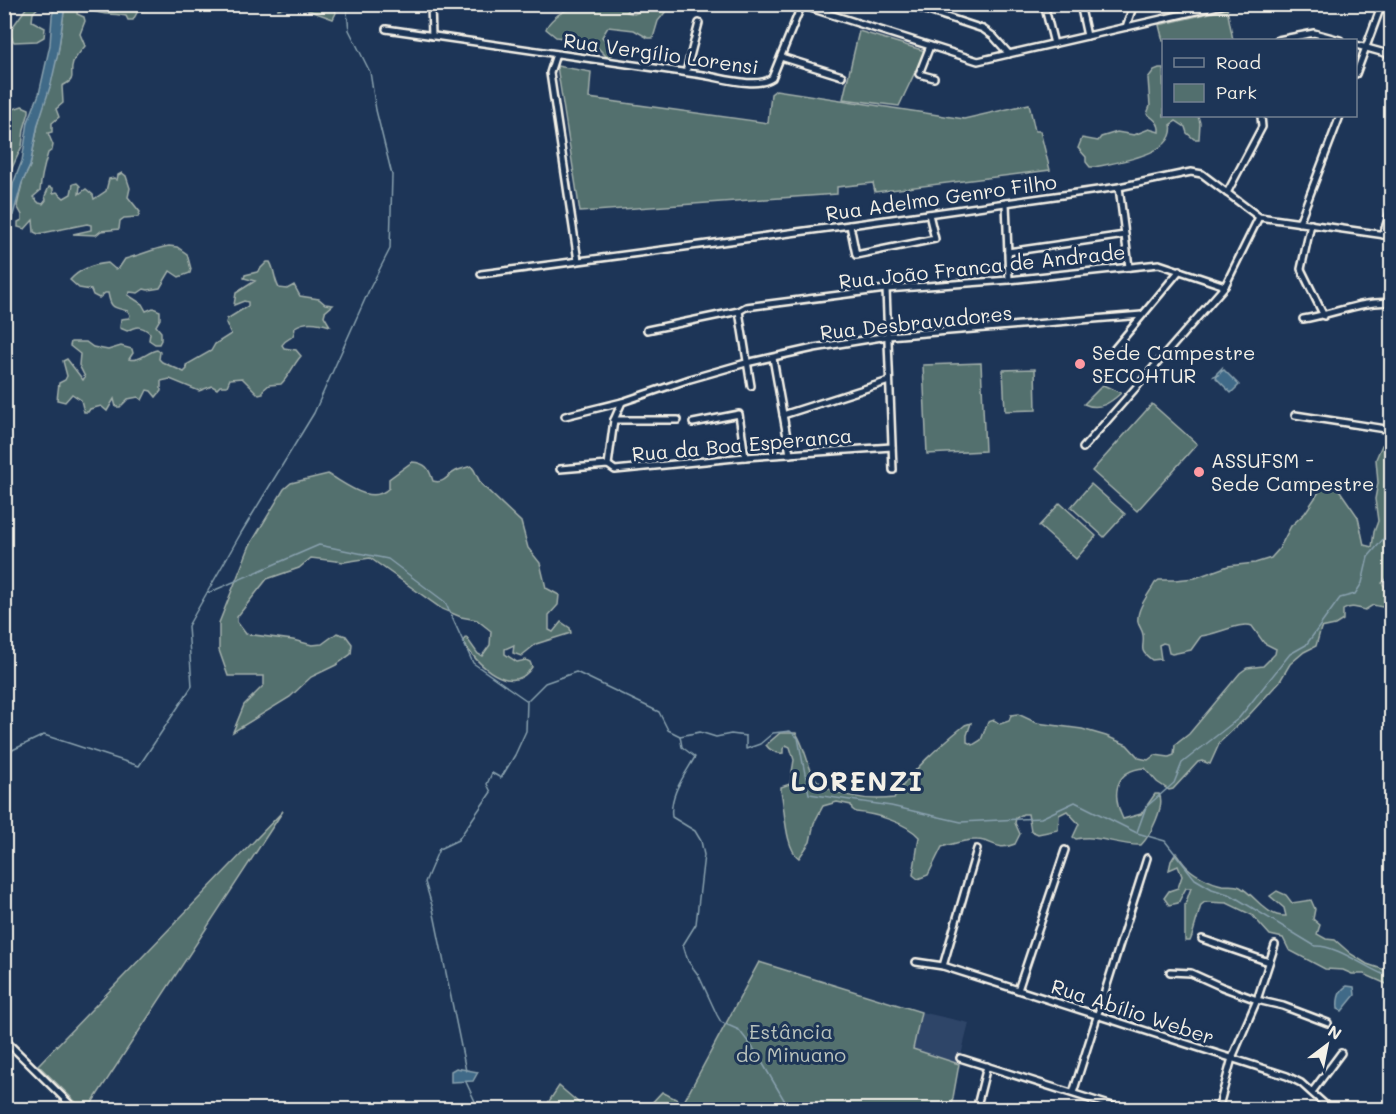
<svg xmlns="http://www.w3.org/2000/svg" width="1396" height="1114" font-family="Mali,sans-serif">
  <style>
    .built { fill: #2f4568 }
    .green { fill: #526f6e; stroke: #a3b0ab; stroke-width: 1.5 }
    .water { fill: #416b88; stroke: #89a1ae; stroke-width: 1.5 }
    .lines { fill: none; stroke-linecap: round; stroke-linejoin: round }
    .stream { stroke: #89a1ae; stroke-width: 1.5 }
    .street-casing { stroke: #f4f1e8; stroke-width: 10 }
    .street { stroke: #1d3557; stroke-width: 5 }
    .poi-dot { fill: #ff9aa2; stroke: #1d3557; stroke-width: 2 }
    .labels { text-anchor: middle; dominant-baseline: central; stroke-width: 6; stroke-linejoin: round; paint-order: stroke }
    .street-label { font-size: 20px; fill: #f4f1e8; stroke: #1d3557 }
    .poi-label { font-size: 20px; fill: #f4f1e8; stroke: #1d3557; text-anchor: start }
    .park-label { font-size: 20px; fill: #bbc4bd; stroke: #1d3557 }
    .district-label { font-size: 26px; font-weight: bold; letter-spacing: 1.5px; fill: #f4f1e8; stroke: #1d3557 }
  </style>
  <rect width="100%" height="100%" fill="#1d3557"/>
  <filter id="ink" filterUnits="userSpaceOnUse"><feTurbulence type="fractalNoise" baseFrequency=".0167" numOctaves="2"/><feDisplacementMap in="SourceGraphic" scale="12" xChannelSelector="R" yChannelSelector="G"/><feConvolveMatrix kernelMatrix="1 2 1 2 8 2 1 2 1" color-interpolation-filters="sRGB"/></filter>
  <g filter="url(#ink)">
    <!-- built -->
    <g class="built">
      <path d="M1163,5H1215L1162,17Z"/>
      <path d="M921,1012L969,1023L959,1064L913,1049Z"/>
    </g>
    <!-- green -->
    <g class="green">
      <path d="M29,4L40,5L33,13L32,21L45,28L44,37L37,41L14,42L9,32Z"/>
      <path d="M65,5H78L77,14L84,17L85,21L80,34L85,46C81,51 76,57 73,62C68,75 79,78 62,86L63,103L56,109L59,117L52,123V132L48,133L53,145L52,150L48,153C44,166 41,176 40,191L33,197L39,203L43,204L46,200L45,196L49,187L53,188V193L57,192L64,198L71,194L73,184L77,183L80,186L79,194L86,189L93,195L94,199L106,191L109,179L114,178L117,180L118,175L122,173L126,176L130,188L128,197L140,212L138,217L124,218L120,221L119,229L101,231L96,235L73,234L91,230V225L87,224L38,234L34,232L33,220L25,229L18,227V222L22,220V215L17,206L22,183L30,166L38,124L58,53Z"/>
      <path d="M87,5V4L154,5L147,10L138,11L133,20H128L126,16C113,13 101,16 89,9Z"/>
      <path d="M279,5H334L336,13L333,19L297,6L278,9Z"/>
      <path d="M559,5H628L627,12L634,14L657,5H671L658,21L653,38H648L634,30L608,27L602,37L610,46L612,55L607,57L592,42L556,37L546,29C548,22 561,11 568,10Z"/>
      <path d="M1227,9L1233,40L1163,41L1159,25Z"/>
      <path d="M859,31L925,51L899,106L843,99Z"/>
      <path d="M557,66L591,72L589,98L768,123L771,94L776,90L964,119L1029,104L1035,131H1040L1050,170L875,192L873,183L837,187V194L580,212Z"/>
      <path d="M1159,68H1163L1164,116H1198L1200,123L1199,139H1194L1187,133L1185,127L1176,121L1171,124C1178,155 1116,162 1095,167H1090L1086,162V157L1078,148L1082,138L1098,141L1101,137L1117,132L1134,135L1149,129L1159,132C1160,123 1154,119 1147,114L1150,106L1148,78L1154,70Z"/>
      <path d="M22,106L29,109V112L24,129L22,146L7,179L5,197V112Z"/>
      <path d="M169,246L177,247L187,254L191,269L190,273L179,277L170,271L160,288L148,290L144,289L138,293L130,292L128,295L142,304L146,311L153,308L160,311V319L156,326L161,332V340L159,344H155L149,340L150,333C141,325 136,326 127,331L120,328L121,319L129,318L130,315L128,311C113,307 111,309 108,293H105L99,298L93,295L91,290L79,288L70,280C80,269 94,264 108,263L115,269L119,268L125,259C141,255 153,249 169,246Z"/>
      <path d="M267,262H270C275,270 274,280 279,288L287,289L294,285L300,296L319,299L325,304L333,305L325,312L324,316L330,326C318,322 305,320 295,327C294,342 287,336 282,345L284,348L296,350L301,356C293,365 290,375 281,384L269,385L263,390V394L259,395L242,378L230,379L227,386H220L217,389L212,386L199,391L170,379L161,381V391L156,397L151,391L147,390L142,400L138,397L128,399L120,407H116L114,399L107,411L101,406L90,409L88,412H84L81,400L72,394L65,402L57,400L59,383L65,380L67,376L63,361L67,359L83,380L85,377L79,365L80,354L70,346L71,342H86L93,347L108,350L121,346L132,349L133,353L129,359C139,362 147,352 157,350L160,352L159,359L162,362L184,372L187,369L186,365L211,351L215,344L231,334L226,323L227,319L248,306V302L244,301L234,305L236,293L255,281L244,278L245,275L257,272Z"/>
      <path d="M981,363L985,451L927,454L923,365Z"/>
      <path d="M1035,369L1036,410L1005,411L1003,370Z"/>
      <path d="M1103,385L1121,393C1110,403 1099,411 1084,404Z"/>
      <path d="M1152,404L1197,444L1137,511L1092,471Z"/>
      <path d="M1391,440V575L1382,583L1391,594L1390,603L1382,607L1373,605L1365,610C1358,608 1350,605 1343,610V620L1335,625L1321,628L1316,646L1304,652L1290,664L1280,681L1249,715L1220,742L1210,764L1202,761L1198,762L1173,789L1169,790L1157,782L1145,768C1113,770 1112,796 1123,819L1141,814L1155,794H1159C1166,805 1150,836 1141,845C1118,846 1099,834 1076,839L1073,837L1079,824L1067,811L1059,815L1058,830L1038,834L1031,831L1028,814H1023L1016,818L1015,823L1020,834L1015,844C996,852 993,840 977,840C965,839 953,844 942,847L928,875L918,879L913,875L919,837C905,822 876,814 856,812L852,809L851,805L837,802L823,806L814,823L810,842L799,858C785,849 785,809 781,791V787L790,784L794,760L790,747L786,745L783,749V753C777,754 769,750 766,745L780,733H796C804,745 806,759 812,773C824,797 870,801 894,798C913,769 938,747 965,725L971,723L967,735V742L973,745L981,740L988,722L994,720L1000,724L1009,721L1011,715L1018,714L1037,723L1082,729L1106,736L1127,745L1139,758L1148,760L1155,755L1169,757L1174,755L1175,745L1189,734L1240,673L1247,668L1263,666L1275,654L1276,649L1264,643L1252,626C1242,621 1215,635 1201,636L1191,650L1172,654L1169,653L1167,644L1163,643L1159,645L1161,659L1152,660C1137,649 1145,648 1143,635C1143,631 1139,627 1138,622C1136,609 1149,594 1155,583L1159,580H1175L1195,578L1228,566L1255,563L1271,558L1279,549L1291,526L1305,513L1321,489L1330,481L1340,491L1358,517L1364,545L1372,547L1374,532L1378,521L1375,499L1378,483L1376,459L1382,445Z"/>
      <path d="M412,462C426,463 429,468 433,481C445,484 446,476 456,471C460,469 466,468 471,466L474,470L481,484L521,522L528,548L540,563L546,588L559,595L558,605L549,615V630L553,632L561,622L570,628L571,633L536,644L521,656L513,653L514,645L505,649V654L517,662L526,660L530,662L532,667C512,698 475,664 463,641L466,637L478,654L482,656L490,645L491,631L477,620L461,617L442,609L370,558L344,562L311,558L299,568L267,579L237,617V622L246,634L293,640L312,645L322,644L337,633L346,636L352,644L351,654L336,665L311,677L290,697L233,732L244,705L264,685V676H228L219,650V623L250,545L284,489L291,483L328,474C346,484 371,506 389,488V479Z"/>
      <path d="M1091,484L1125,514L1104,537L1071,507Z"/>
      <path d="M1060,503L1096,536L1076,559L1039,526Z"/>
      <path d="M283,811L88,1109H83L38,1065Z"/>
      <path d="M1176,853C1180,858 1183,864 1188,868C1195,875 1212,883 1222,885C1228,886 1234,884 1240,887C1256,896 1266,917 1286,916L1284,908L1270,896L1277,891L1286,895L1292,903L1311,900L1315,909L1313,919L1320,925L1317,934L1326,939L1335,940L1351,954L1367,964L1391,972V986L1364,974H1352L1343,970L1325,969L1289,950L1283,938L1270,935L1252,915L1227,903L1205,902L1201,905L1192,936L1190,941H1185V905L1191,888H1186L1178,903L1169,905L1164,898L1169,891L1178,888L1182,876L1178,866L1169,870L1171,861Z"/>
      <path d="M759,962L921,1012L913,1049L959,1064L951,1109H680Z"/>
      <path d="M559,1086L586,1109H544Z"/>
      <path d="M662,1092L676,1099L681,1105L679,1109H646Z"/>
    </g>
    <!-- water -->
    <g class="water">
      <path d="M55,5H65L58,53L51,84L38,124L30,166L22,183L8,233L5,238L6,209L11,201L13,184L22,161L28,122L39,94L50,45L52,16Z"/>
      <path d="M1222,368L1221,372L1224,370L1239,385L1231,393L1216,378L1218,375L1214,376Z"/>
      <path d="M1347,986L1354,987L1355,995L1342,1011L1338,1009C1337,1000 1338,991 1347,986Z"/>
      <path d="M456,1068L478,1072L473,1081L451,1082V1071Z"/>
    </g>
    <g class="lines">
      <!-- stream -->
      <g class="stream">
        <path d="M1391,445L1392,447"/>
        <path d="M208,593L319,545L388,559L445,602L473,663L526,700"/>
        <path d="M680,736L682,747L695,757C684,776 669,795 672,817L695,831L701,841L704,855L696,924L683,945L688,961L699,976L717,1015L721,1022L739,1030L756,1052L790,1110"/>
        <path d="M4,754L44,735L139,766L192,686L188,626L241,533L314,413L370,288L390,249L392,175L376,110L370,72L349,30L346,4"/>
        <path d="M1137,832L1146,807L1174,783L1182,763L1239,718L1290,654L1306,645L1340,598L1355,594L1362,583L1368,557L1385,537L1392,516"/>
        <path d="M466,1071L433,909L425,882L439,849L458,840L491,792L487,784L492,773L501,778L515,755L526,731L527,701L545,683L576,672L659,712L668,730L680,736L700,732L716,737L731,734L746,736V749L760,744L773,733L790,731L798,738L809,794L891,806L961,822L1041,818L1075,802L1137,833L1165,841L1195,879L1212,889L1231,895L1315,946C1338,945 1368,970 1392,978"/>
        <path d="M466,1082L479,1110"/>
      </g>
      <!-- street casing -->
      <g class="street-casing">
        <g id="street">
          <path d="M431,4L432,36"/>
          <path d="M907,4L983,29L993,36L1009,54"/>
          <path d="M1044,4L1054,44"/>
          <path d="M1080,4L1087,36"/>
          <path d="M801,5L978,61L1227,4"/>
          <path d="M1126,27L1134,4"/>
          <path d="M386,29C490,44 593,60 696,74C717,76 755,90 772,78L802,4"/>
          <path d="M1278,40L1314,33L1340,40"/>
          <path d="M1356,45L1392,55"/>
          <path d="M930,46L919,74L934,78"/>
          <path d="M556,54L550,73L578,261"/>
          <path d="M781,57L842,76"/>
          <path d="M686,72L699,23"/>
          <path d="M1356,74L1382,4"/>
          <path d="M1119,187L1129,267"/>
          <path d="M1227,193L1262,127L1261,116"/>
          <path d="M1006,203L1009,280"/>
          <path d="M1299,223L1340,116"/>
          <path d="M1311,224L1301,269L1324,316"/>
          <path d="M850,225L856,255L935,239L929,214"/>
          <path d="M1383,235L1392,206"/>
          <path d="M1008,252L1125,235"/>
          <path d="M481,274L850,225L1119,187L1191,172L1202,174L1259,217L1392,236"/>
          <path d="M886,289L893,470"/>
          <path d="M739,311L751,386"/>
          <path d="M1303,319C1331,315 1366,299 1392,303"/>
          <path d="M647,330L739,311L746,307L886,289L1009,280L1159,264L1225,286"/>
          <path d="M1111,353L1180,270"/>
          <path d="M773,358L790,454"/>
          <path d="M783,415L889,381"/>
          <path d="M1295,415L1392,430"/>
          <path d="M565,416L622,402"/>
          <path d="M614,420H678"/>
          <path d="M693,423L739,414L745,457"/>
          <path d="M1083,448L1225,286L1259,217"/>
          <path d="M608,465L614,420L622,402L690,379L746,363L814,348L888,336L1142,315"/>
          <path d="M560,469L608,465L615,470L745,457L892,447"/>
          <path d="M1202,939L1269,962"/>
          <path d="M916,962L943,966L1287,1076L1301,1083L1331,1110"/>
          <path d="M943,966L977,849"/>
          <path d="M1170,972L1191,973L1222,987L1257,1000L1283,1006L1328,1023"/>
          <path d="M1018,990L1065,850"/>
          <path d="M4,1039L76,1110"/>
          <path d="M960,1058L1125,1110"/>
          <path d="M1312,1092L1341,1053"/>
          <path d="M1073,1093L1147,858"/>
          <path d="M976,1110L987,1066"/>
          <path d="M1218,1110L1232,1058L1257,1000L1275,945"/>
        </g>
      </g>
      <!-- street -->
      <use href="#street" class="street"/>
    </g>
  </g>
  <!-- markers -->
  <g class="poi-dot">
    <circle cx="1080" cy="364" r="6"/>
    <circle cx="1199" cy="472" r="6"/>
  </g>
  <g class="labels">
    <!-- street labels -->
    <g class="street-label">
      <text transform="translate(661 53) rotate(8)">Rua Vergílio Lorensi</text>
      <text transform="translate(941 197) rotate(-8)">Rua Adelmo Genro Filho</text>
      <text transform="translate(982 266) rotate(-6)">Rua João Franca de Andrade</text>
      <text transform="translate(916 322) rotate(-6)">Rua Desbravadores</text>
      <text transform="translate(742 444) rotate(-5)">Rua da Boa Esperanca</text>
      <text transform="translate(1133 1011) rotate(18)">Rua Abílio Weber</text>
    </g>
    <!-- poi labels -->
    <g class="poi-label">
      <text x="1092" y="352">Sede Campestre<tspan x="1092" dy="23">SECOHTUR</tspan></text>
      <text x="1211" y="460">ASSUFSM -<tspan x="1211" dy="23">Sede Campestre</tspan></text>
    </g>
    <!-- park labels -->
    <g class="park-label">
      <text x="791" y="1031">Estância<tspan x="791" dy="23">do Minuano</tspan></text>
    </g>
    <!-- district labels -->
    <g class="district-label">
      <text x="857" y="781">LORENZI</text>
    </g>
  </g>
  <!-- margin -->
  <rect width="1396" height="1114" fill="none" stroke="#1d3557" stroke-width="24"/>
  <rect x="12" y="12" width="1372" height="1090" fill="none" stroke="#f4f1e8" stroke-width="2" filter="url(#ink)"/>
  <!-- legend -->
  <rect x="1162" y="39" width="195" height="78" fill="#1d3557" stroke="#738091" stroke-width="1.5"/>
  <rect x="1174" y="58" width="30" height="9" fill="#1d3557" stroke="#738091" stroke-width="1.5"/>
  <text x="1216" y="69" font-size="18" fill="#f4f1e8">Road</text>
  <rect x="1174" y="84" width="30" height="18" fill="#526f6e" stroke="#738091" stroke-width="1.5"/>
  <text x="1216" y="99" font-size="18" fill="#f4f1e8">Park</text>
  <!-- north arrow -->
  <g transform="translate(1327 1045) rotate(32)" stroke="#1d3557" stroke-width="4.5" paint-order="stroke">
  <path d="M0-4.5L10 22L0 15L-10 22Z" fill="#f4f1e8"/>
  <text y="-9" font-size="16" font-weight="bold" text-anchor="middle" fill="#f4f1e8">N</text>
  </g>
</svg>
